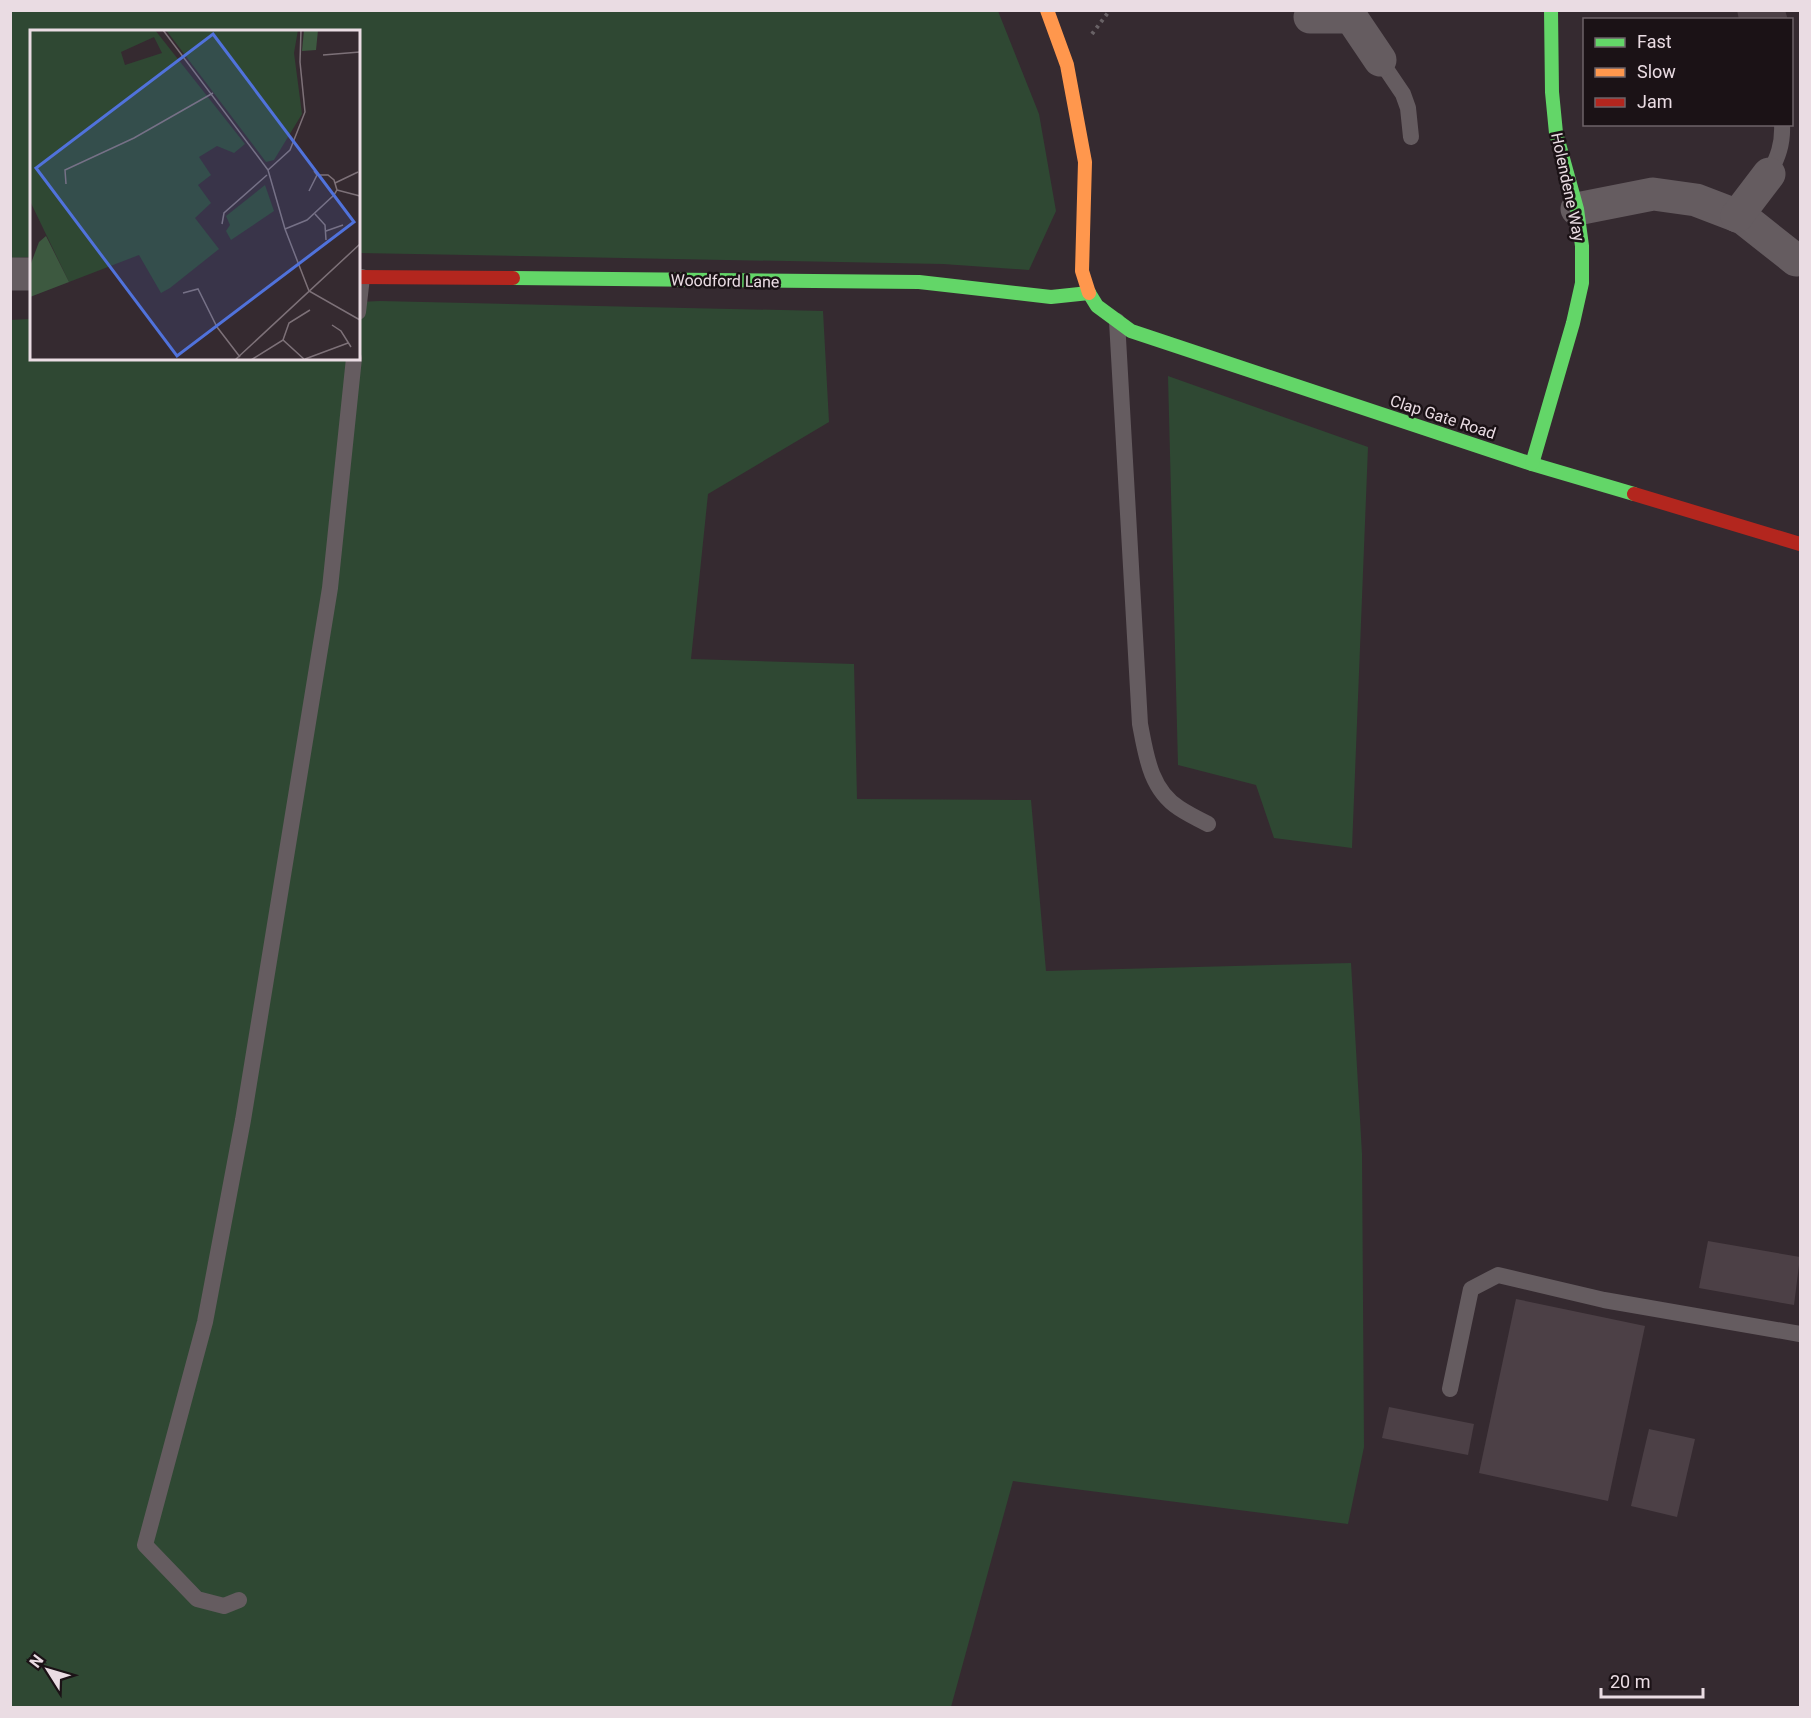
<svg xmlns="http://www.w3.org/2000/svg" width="1811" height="1718" font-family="Roboto,sans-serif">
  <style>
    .green { fill: #2f4833 }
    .building { fill: #4c4046 }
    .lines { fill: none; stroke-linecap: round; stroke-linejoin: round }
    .path { stroke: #696266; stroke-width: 4; stroke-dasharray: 3 4.5; stroke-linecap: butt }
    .lane { stroke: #655c60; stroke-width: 16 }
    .street { stroke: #655c60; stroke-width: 33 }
    .fast { stroke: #63d668; stroke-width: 14 }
    .slow { stroke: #ff974d; stroke-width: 14 }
    .jam { stroke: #b3261e; stroke-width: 14 }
    .labels { text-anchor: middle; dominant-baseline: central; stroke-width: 5; stroke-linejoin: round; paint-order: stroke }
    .street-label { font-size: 16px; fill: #eadce3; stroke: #1b1216 }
    .inset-road { fill: none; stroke: #7d7178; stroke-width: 1.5 }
    .view { fill: #5072db; fill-opacity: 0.15; stroke: #5072db; stroke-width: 3 }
    .inset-edge { fill: none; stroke: #eadce3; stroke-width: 3 }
  </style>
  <rect width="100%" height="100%" fill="#352a30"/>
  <!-- green -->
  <g class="green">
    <path d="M10,11H998L1039,114L1056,211L1029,270L943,264L359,253L358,32H32L31,257L11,258Z"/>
    <path d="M380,301L823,311L829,422L708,494L691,659L854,664L857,799L1031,800L1046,971L1351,963L1362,1154L1364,1447L1348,1524L1013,1481L951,1707H11L10,320L31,319L32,358H358L359,302Z"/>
    <path d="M1168,376L1368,447L1352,848L1274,838L1256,785L1178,765Z"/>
  </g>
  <!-- building -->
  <g class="building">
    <path d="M1737,10H1785L1788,20H1739Z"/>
    <path d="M1708,1241L1800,1257L1794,1305L1699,1288Z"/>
    <path d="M1516,1299L1645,1326L1608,1501L1479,1473Z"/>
    <path d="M1389,1407L1474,1424L1468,1455L1382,1438Z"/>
    <path d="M1649,1429L1695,1439L1677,1517L1631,1506Z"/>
  </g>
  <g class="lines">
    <!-- path -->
    <path class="path" d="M1092,34L1110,10"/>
    <!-- lane -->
    <g class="lane">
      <path d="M1380,60L1403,94L1408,108L1411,137"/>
      <path d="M1769,174C1778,157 1783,144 1782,124"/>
      <path d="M358,312L362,277"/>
      <path d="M1117,321L1140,724C1146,755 1150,789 1179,808C1188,814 1198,819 1208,824"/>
      <path d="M1450,1389L1471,1289L1498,1275L1604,1300L1800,1334"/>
      <path d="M239,1600L224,1606L197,1599L145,1545L205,1322L243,1120L330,588L354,358"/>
    </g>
    <!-- street -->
    <g class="street">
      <path d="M1310,17H1351L1380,60"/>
      <path d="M1577,209L1653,194L1696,200L1743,218L1796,260"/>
      <path d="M1737,216L1769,174"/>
      <path d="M10,274H32"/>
    </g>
    <!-- fast -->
    <g class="fast">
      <path d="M513,278L919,282L1051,297L1089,293"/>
      <path d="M1089,293L1097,306L1131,331L1532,464L1634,494"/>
      <path d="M1532,464L1573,323L1582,283V246L1577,209L1556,133L1552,92L1551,10"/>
    </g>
    <!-- slow -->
    <path class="slow" d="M1047,10L1067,65L1085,162L1082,271L1089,293"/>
    <!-- jam -->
    <g class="jam">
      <path d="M358,277L513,278"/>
      <path d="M1634,494L1800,544"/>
    </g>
  </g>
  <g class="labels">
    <!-- street labels -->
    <g class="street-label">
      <text transform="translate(1568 187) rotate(78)">Holendene Way</text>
      <text transform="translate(725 281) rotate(1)">Woodford Lane</text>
      <text transform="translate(1443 417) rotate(18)">Clap Gate Road</text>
    </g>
  </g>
  <!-- overview -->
  <g transform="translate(30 30)">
    <rect width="330" height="330" fill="#352a30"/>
    <path d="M0,0H125L215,114L204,123L187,116L169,127L181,145L168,155L181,173L165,188L189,219L140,258L131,263L109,225L39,252L0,171ZM124,7L132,23L95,35L91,22ZM136,0H268L264,23L272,84L244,130L236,132ZM235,155L244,181L201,210L196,201L200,195L196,186Z" fill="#2f4833" fill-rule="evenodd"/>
    <path d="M274,0H288L286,20L272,21ZM16,206L39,252L0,267V236L9,212Z" fill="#3d5940"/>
    <path class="inset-road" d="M133,0L238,140M293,25L330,22M238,140L255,199L279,261L330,290M238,140L260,120L275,82L270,32L271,0M305,153L328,142M36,154L35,140L104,108L183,63M307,160L330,166M279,161L287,145L284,141M285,184L295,195L296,210M192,194L194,183L237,145M255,199L277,190L304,165L307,160L304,150L298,145H287M296,201L313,195M153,263L168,259L187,297L210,327M302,295L311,301L321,317M253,310L259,293L280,280M275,329L318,313M205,330L330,214M221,330L253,310L275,330"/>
    <path class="view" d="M183,4L324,192L147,326L6,138Z"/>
    <rect width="330" height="330" class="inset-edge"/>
  </g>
  <!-- border -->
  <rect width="1811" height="1718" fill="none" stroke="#eadce3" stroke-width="24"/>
  <!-- legend -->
  <rect x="1583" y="18" width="210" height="108" fill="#1b1216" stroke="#6e6368" stroke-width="1.5"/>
  <rect x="1595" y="38" width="30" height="9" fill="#63d668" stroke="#6e6368" stroke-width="1.5"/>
  <text x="1637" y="48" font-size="18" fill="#eadce3">Fast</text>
  <rect x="1595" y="68" width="30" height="9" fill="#ff974d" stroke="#6e6368" stroke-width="1.5"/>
  <text x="1637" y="78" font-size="18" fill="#eadce3">Slow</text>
  <rect x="1595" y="98" width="30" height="9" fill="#b3261e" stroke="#6e6368" stroke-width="1.5"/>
  <text x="1637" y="108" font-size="18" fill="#eadce3">Jam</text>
  <!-- north arrow -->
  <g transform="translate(48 1670) rotate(307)" stroke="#1b1216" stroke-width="4.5" paint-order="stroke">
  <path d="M0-4.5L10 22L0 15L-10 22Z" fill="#eadce3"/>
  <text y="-9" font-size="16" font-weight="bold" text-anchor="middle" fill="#eadce3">N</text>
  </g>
  <!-- scale -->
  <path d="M1601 1688v9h102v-9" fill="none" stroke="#eadce3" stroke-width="3"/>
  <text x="1610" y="1688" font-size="18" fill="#eadce3" stroke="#1b1216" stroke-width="4.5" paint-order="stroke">20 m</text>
</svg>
